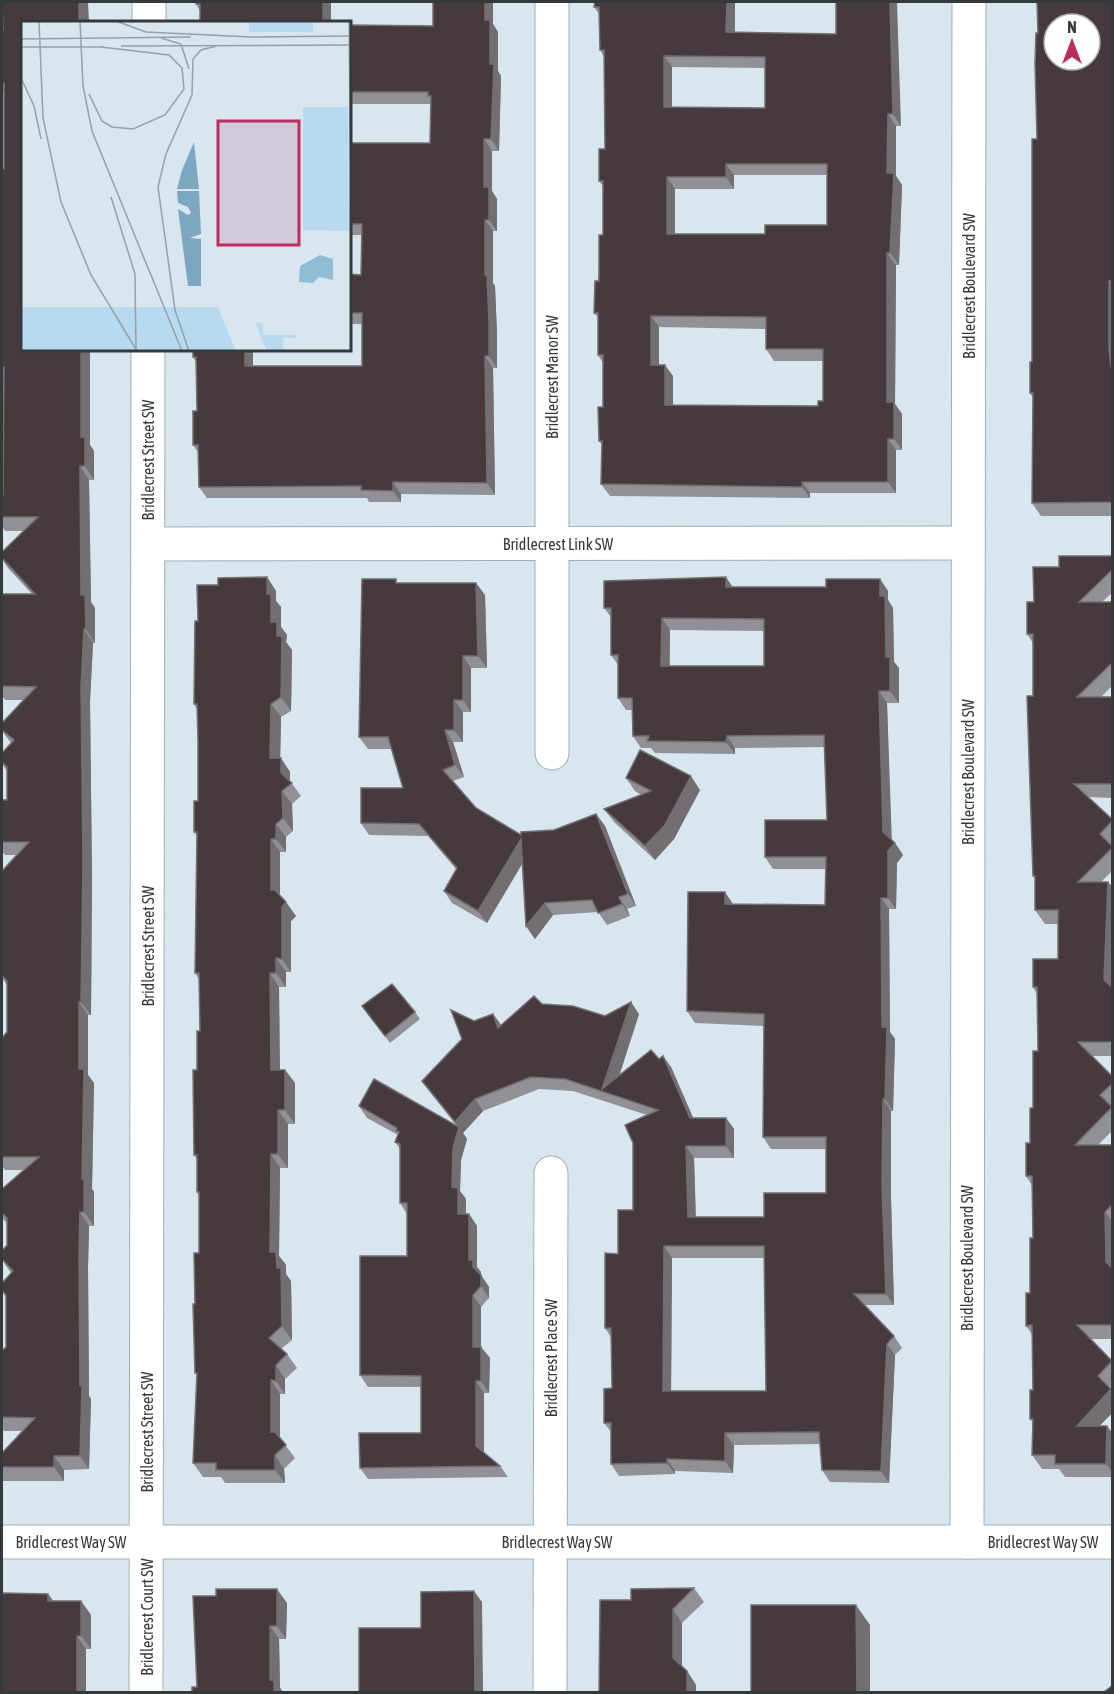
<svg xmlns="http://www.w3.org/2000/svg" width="1114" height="1694" font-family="'Asap Condensed',sans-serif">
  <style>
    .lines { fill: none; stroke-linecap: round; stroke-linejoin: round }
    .minor-casing { stroke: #a1aeb6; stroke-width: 35 }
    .minor { stroke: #fff; stroke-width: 33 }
    .wall { fill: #909096; fill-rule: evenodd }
    .shaded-wall { fill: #726e72 }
    .building { fill: #473a3d; stroke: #726e72; stroke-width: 1.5; fill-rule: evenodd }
    .labels { text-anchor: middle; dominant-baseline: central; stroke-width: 6; stroke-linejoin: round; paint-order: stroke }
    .street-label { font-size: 16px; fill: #34393c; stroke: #fff }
    .inset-road { fill: none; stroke: #96a1a7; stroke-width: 1.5 }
    .view { fill: #bc2e5d; fill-opacity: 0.15; stroke: #bc2e5d; stroke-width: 3 }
    .inset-edge { fill: none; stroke: #34393c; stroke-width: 3 }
  </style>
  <rect width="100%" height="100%" fill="#d8e6ef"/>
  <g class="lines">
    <!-- minor casing -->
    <g class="minor-casing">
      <g id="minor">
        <path d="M149,22V2"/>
        <path d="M148,544L968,543"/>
        <path d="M552,753V2"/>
        <path d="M2,1542H1112"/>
        <path d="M967,1542L969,2"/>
        <path d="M146,1692L148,350"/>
        <path d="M550,1692L551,1173"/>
      </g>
    </g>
    <!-- minor -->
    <use href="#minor" class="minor"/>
  </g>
  <!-- wall -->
  <g class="wall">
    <path d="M331,2V22L200,11L196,4Z"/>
    <path d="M493,2V24L498,32V71L501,76L499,151H492V191L497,199V231H493V283L495,286L497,334V368H493L495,495L401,494V502H369L367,498H207L199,487L198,452L193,445L197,411L196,362L193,357L253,350V366H362V324H350V274L361,275L362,235H350V143H430L431,104H350V25L433,26Z"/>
    <path d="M595,2L735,32L836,34V2L901,126H896V176L902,185L899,265H896L895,404L902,414V450H896V493H810V498L610,496L601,484L602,445L599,441L603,407V363L598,355V317L594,313L603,235V186L599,181L605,149L604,57L600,50L599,14L594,7ZM672,67L765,68V108L672,107ZM734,175H827V225L765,234H675V189H734ZM659,327L766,329V349L774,361H823V401L818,406L673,405V376L659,365Z"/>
    <path d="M1113,2V516H1041L1032,503L1033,398L1030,393L1032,362L1037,139L1038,33Z"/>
    <path d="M2,30H3L22,350H90V445L94,451V480H89L91,602L95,608V643H93L90,701L92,877L91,1015H88V1075L94,1083L92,1189L94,1192V1226H89L88,1268L89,1396L91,1399L89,1469L64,1470V1481H2V1453L22,1431H4L2,1428V1351L6,1347V1298L2,1291V1283L11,1273L2,1260V1251L7,1245V1223L2,1218V1189L23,1170H5L2,1166V1038L7,1032V985L2,978V871L16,855H5L2,851V800H7V771L2,764V753L11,743L2,731V723L23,700H5L2,696V594H32L8,568L2,559V552L24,531H5L2,526V495H3L4,381H2V169H4V92L2,88Z"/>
    <path d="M1113,556V592L1102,602H1113V685L1101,697H1113V798L1089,797L1113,820V844L1112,845L1113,846V870L1101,882H1108L1113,888V1056H1092L1113,1077V1130L1098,1145L1113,1146V1339H1090L1113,1362V1385L1110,1387L1113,1391V1412L1099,1426H1107L1113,1434V1477H1065L1059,1469H1042L1032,1455L1033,1423L1030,1419L1033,1390L1032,1334L1026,1326L1030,1293L1033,1238L1032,1185L1026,1176L1030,1143L1038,1051L1037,994L1033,987L1058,959V924H1045L1035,910V879L1033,876V643L1027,634L1034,602L1059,567Z"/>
    <path d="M267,577L276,591V601L281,607V627L287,635L286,642L292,650L291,711L281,717L280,758L290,772V781L301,796L292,804L293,831L286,837V852H280V896L296,916L291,921V972H286V987H279L280,1070H285L295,1083V1124H288V1168H280L279,1256L286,1265V1274L291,1281L292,1340L281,1349L287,1354L297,1368L285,1379V1394H280V1438L295,1458L284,1469L285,1483H225L221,1477H203L193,1463L197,1376L195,1373V1304L199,1253V1196L197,1192V1159L194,1155L197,1070L200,1031L199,979L195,973L197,836L194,832L198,801V741L197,709L194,704L198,621L218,585Z"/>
    <path d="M880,579L888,591V600L893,608L894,662L899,668V703H887L891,839L895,843L903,855L897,863L896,909H889L890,1032L895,1039L893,1111H891V1198L894,1305H865L894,1336L902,1348L895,1355L889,1483L830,1482L822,1470L820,1444L734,1445L733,1473L675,1471V1474L619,1476L611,1464V1432L604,1423L612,1388L611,1337L605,1328L618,1254L633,1210L647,1115L573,1091L539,1089L483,1111L463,1133L467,1139L461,1160L460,1191L466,1199V1214H469L477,1226V1267L481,1272V1275L489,1287V1298L481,1307V1347L490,1358L489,1393H484V1452L500,1466L508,1477L368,1479L360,1468L421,1433V1387H368L360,1375L407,1256V1214L400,1203V1149L395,1142L398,1135L367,1118L359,1106L456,1125L422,1081L462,1039L474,1021L493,1014L501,1025L542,1004L605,1016L639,1014L619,1076L659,1059L671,1067L693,1118H726L734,1129V1158H694L696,1217H764L826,1193V1149H771L763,1137L764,1026L695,1023L687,1011L733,904L825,905L826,869H773L765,857L827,820L825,747L735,748V754L655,753L651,748H641L633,736L632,710H626L618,698V665L611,655V617L604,608L733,587H826ZM670,630L764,631V666H670ZM672,1258H764L766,1391H671Z"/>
    <path d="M399,583H476L485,595L487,668H471V712H463V742H453L464,777L453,781L476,808L521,835L554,830L596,814L605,826L636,906L627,909L630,916L607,925L598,912L553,915L535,939L526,926L522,863L487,923L452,903L444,891L456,869L428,836L369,835L361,823L403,788L392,749H368L359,737Z"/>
    <path d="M626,778L700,790L674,839L655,860L614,822L604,809L641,795L635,791Z"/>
    <path d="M362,1006L415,1012L420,1019L390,1043Z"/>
    <path d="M694,1588L704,1602L682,1623V1667L687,1671L696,1685V1692L631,1600Z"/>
    <path d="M48,1594L53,1601H81L91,1615V1649H86V1692Z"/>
    <path d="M287,1603L286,1639H279L280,1688L283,1692H192L197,1687Z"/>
  </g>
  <!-- shaded-wall -->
  <g class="shaded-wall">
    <path d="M79,2H88L89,22H79Z"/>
    <rect x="323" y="2" width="8" height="20"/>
    <path d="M485,2H493V24L498,32V71L501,76L499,151L491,139L490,64L485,20Z"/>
    <path d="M727,2H735V44L726,32Z"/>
    <path d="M890,2H897L901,126L893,114Z"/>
    <path d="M664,56L672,67V119L664,107Z"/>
    <path d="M888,114L896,126V176L902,185L899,265L890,253L887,173Z"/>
    <path d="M484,139L492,151V191L497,199V231L489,220L484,187Z"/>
    <path d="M726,164L734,175V189L726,177Z"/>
    <path d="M667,177L675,189V246L667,234Z"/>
    <path d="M485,220L493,231V283L495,286L497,334V368L489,356L485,275Z"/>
    <path d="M887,253L896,265L895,404L902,414V450L894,439L887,402Z"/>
    <path d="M1109,281L1113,286V369L1111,367L1109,349Z"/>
    <path d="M651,316L659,327V376L651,365Z"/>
    <path d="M81,350H90V445L94,451V480L85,466L81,437Z"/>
    <path d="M245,350H253V378L245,366Z"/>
    <path d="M485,356L493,368L495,495L487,483Z"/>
    <path d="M665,365L673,376V417L665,405Z"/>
    <path d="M888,439L896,450V493L888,482Z"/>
    <path d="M80,466L89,480L91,602L95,608V643L86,629L81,595Z"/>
    <path d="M393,482L401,494V502L393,491Z"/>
    <path d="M802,482L810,493V498L802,487Z"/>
    <path d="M267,577L276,591V601L281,607V627L287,635L286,642L292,650L291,711L281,697L277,636L271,622L267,594Z"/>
    <path d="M726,577L734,589L726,587Z"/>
    <path d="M880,579L888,591V600L893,608L894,662L899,668V703L890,691L880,596Z"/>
    <path d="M476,583L485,595L487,668L478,656Z"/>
    <path d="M662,618L670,630L669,678L661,666Z"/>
    <path d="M84,629L93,643L90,701L92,877L91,1015L81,1002V687Z"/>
    <path d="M463,656L471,668V712L463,700Z"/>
    <path d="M879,691L887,703L892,844L883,832Z"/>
    <path d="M454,700L463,712V742L454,730Z"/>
    <path d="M271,704L281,717L280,772L270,758Z"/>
    <path d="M445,730L453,742L464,777L455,765Z"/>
    <path d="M727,736L735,748V754L726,742Z"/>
    <path d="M281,758L290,772V784L281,773Z"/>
    <path d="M691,776L700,790L674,839L655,860L645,846Z"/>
    <path d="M282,791L292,804L293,831L283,818Z"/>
    <path d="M596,814L605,826L636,906L628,894Z"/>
    <path d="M276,824L286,837V852L276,839Z"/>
    <path d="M271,839L280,852V904L271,890Z"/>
    <path d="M521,839L530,851L487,923L478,911Z"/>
    <path d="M895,843L903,855L897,863L896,909L888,898V851Z"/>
    <path d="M1108,882L1113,888V1043L1104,980Z"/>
    <path d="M725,892L733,904H725Z"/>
    <path d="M619,897L627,909L630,916L622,904Z"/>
    <path d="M881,898L889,909L890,1032L895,1039L893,1111L885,1099L882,1027Z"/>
    <path d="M286,902L296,916L291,921V972L282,959V907Z"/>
    <path d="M545,903L553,915L535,939L526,926Z"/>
    <path d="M276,958L286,972V987L276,973Z"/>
    <path d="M270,973L279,987L280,1083L271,1070Z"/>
    <path d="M79,1002L88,1015V1075L94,1083L92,1189L94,1192V1226L84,1212L82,1179L79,1069Z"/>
    <path d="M631,1002L639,1014L613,1095L602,1089Z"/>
    <path d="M493,1014L501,1025L498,1028Z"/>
    <path d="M663,1056L671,1067L698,1129L690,1118Z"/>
    <path d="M285,1070L295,1083V1124L285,1110Z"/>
    <path d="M475,1099L483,1111L463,1133L467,1139L461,1160L460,1191L466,1199V1226L458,1214L452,1187L453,1148L459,1128L455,1122Z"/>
    <path d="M883,1099L891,1111V1198L894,1305L886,1294L882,1186Z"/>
    <path d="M278,1110L288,1124V1168L278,1154Z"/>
    <path d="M726,1118L734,1129V1158L726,1146Z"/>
    <path d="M686,1146L694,1158L696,1229L688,1217Z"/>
    <path d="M271,1154L280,1168L279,1256L286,1265V1274L291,1281L292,1340L282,1326L277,1268L270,1252Z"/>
    <path d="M80,1212L89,1226L88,1268L89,1396L91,1399L89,1469L80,1456L79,1254Z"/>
    <path d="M1105,1212L1113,1222V1325L1106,1262Z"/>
    <path d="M469,1214L477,1226V1267L481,1272V1279L469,1260Z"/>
    <path d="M664,1246L672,1258L671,1402L663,1391Z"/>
    <path d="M481,1275L489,1287V1298L481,1286Z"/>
    <path d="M473,1295L481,1307V1358L473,1347Z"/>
    <path d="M887,1344L895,1355L889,1483L881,1471Z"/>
    <path d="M481,1347L490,1358L489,1393L481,1381Z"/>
    <path d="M276,1365L285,1379V1394L276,1381Z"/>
    <path d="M271,1380L280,1394V1446L271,1432Z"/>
    <path d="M476,1381L484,1393V1457L476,1446Z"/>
    <path d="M1111,1389L1113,1391V1412L1087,1439L1077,1426Z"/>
    <path d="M1107,1426L1113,1434V1473L1106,1464Z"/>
    <path d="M725,1433L734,1445L733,1473L725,1461Z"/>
    <path d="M275,1455L284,1469L285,1483L275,1470Z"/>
    <path d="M54,1456L64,1470V1481L54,1467Z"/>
    <path d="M667,1459L675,1471V1474L667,1463Z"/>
    <path d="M277,1589L287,1603L286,1639L277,1626Z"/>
    <path d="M474,1591L482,1602L483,1692H475Z"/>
    <path d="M48,1594L58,1607L48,1601Z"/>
    <path d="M81,1601L91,1615V1649L81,1636Z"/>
    <path d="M856,1605L870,1625V1692H857Z"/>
    <path d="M673,1609L682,1623V1671L673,1658Z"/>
    <path d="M270,1626L279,1639L280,1688L283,1692H274L270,1680Z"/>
    <path d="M77,1636L86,1649V1692H77Z"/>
    <path d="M687,1671L696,1685V1692H687Z"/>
  </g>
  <!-- building -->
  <g class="building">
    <path d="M2,2H79V22H22V350H81V437H85V466H80L81,595H85L86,629H84L81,687L83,863L81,1002H79V1069H84L82,1179H84V1212H80L79,1254L80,1386H82L80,1456H54V1467H2V1453L35,1418L2,1417V1351L6,1347V1295L2,1290V1283L13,1271L2,1259V1251L7,1245V1218L2,1213V1189L39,1157H2V1038L7,1032V981L2,975V871L29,842H2V800H7V767L2,762V753L14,740L2,730V723L36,687L2,686V594H35L2,558V552L38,517H2V495H3L4,367H2V169H4V83H2V30H3Z"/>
    <path d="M196,2H323V22H200V4H196Z"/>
    <path d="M433,2H485V20H490V64H494L491,139H484V187H489V220H485V275H487L489,322V356H485L487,483L393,482V491L361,490V486L199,487L198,445H193V411H197L196,357H193V350H245V366H362V313H350V274L361,275L362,224H350V143H430L431,96H428V92H350V25L433,26Z"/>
    <path d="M595,2H727L726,32L836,34V2H890L893,114H888L887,173H894L890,253H887V402H894V439H888V482H802V487L601,484L602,441H599L598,407H603V355H598V313H594L595,281H599V235H603V181H599V149H605L604,50H600L599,7H594ZM664,56L765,57V108L664,107ZM726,164H827V225H765V234H667V177H726ZM651,316L766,317V349H823V401H818V406L665,405V365H651Z"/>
    <path d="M1037,2H1113V281H1109V349L1111,367H1113V502L1032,503L1033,393H1030V362H1032V139H1037L1035,63L1036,33H1038ZM1054,24H1090V60H1054Z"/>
    <path d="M1059,556H1113V569L1079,602H1113V662L1077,697H1113V784H1074L1113,820L1100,834L1113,847L1078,882H1108L1104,980L1112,987V1042H1078L1113,1077V1083L1100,1095L1112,1107L1075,1145H1112V1205L1105,1212L1106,1262L1112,1268V1325H1077L1112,1361L1098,1376L1111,1389L1077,1426H1107L1106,1464H1055V1455H1032L1033,1419H1030V1390H1033L1032,1325L1026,1326V1293H1030V1238H1033L1032,1176H1026V1143H1030V1108H1033V1051H1038L1037,987H1033V959H1058V910H1035V876H1033L1027,696H1033V634H1027V602H1034L1033,567H1059Z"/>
    <path d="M267,577V594H271V622H277V636H282L281,697L271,704L270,758H281V773L292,783L282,791L283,818L276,824V839H271V890H275L286,902L282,907V959L276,958V973H270L271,1070H285V1110H278V1154H271L270,1252H276L277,1268H281L282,1326L269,1338L287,1354L276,1365V1381L271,1380V1432H275L286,1445L275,1455V1470H216V1463H193L197,1373H195L193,1304H195L194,1253H199V1192H197V1155H194L193,1070H197V1031H200L199,973H195L197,832H194V801H198V741L197,704H194L195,621H198L197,585H218V578Z"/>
    <path d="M726,577V587H826V579H880V596H885L886,657H890V691H879L883,832L895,843L888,851V898H881L882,1027H887L885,1099H883L882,1186L886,1294H854L894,1336L887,1344L881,1471L822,1470L819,1432L725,1433V1461L667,1459V1463L611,1464V1423H604V1389L612,1388L611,1328H605V1253L618,1254V1210H633V1143L625,1125L658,1110L565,1079L531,1077L475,1099L455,1122L422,1081L462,1039L451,1010L474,1021L493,1014L498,1028L534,996L542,1004L573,1006L605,1016L631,1002L602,1089L651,1050L659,1059L663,1056L690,1118H726V1146H686L688,1217H764V1193H826V1137H763L764,1014L687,1011L688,892H725V904L825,905L826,857H765V820H827L824,735L727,736L726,742L647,741L649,736H633L632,698H618V655H611V608H604V581ZM662,618L764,619V666H661ZM664,1246H764L766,1391H663Z"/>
    <path d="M362,579H396V583H476L478,656H463V700H454V730H445L455,765L443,770L476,808L521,835V832L554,830L596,814L628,894L619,897L622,904L598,913L592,900L545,903L526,926L521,839L478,911L444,891L457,868L419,824L361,823V788H403L388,737H359Z"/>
    <path d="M640,750L691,776L665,825L645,846L604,809L651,791L626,778Z"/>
    <path d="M392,984L415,1012L385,1036L362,1006Z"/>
    <path d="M374,1079L459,1127L453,1148L452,1187L458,1188V1214H469V1260H473V1267L481,1275V1286L473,1295V1347H481V1381H476V1446L500,1466L360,1468L359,1433H421V1376L360,1375V1256H407V1203H400V1144L395,1142L399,1132L396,1131L397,1128L359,1106Z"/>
    <path d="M694,1588L673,1609V1658L687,1671V1692H599L600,1600H631V1589Z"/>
    <path d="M216,1589H277V1626H270V1680H274V1692H192V1687H197L193,1596H216Z"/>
    <path d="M474,1591L475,1692H359V1628H421V1592Z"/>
    <path d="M2,1593L48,1594V1601H81V1636H77V1692H2Z"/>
    <path d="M751,1605H856L857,1692H751Z"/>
    <path d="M1113,1685V1692H1104Z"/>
  </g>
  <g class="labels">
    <!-- street labels -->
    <g class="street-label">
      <text transform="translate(969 286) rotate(-90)">Bridlecrest Boulevard SW</text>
      <text transform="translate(552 377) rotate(-90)">Bridlecrest Manor SW</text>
      <text transform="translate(148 460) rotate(-90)">Bridlecrest Street SW</text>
      <text x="558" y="544">Bridlecrest Link SW</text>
      <text transform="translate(968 772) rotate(-90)">Bridlecrest Boulevard SW</text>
      <text transform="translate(148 946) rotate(-90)">Bridlecrest Street SW</text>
      <text transform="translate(967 1258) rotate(-90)">Bridlecrest Boulevard SW</text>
      <text transform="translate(551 1358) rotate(-90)">Bridlecrest Place SW</text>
      <text transform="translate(147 1432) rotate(-90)">Bridlecrest Street SW</text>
      <text x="71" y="1542">Bridlecrest Way SW</text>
      <text x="557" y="1542">Bridlecrest Way SW</text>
      <text x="1043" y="1542">Bridlecrest Way SW</text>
      <text transform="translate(147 1617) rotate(-90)">Bridlecrest Court SW</text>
    </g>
  </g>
  <!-- overview -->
  <g transform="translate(21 21)">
    <rect width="330" height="330" fill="#d8e6ef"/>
    <path d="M228,0H292V11H228ZM0,286H197L215,330H0Z" fill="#b7daf0"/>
    <path d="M299,234L312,238V259L298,256L292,262L278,261L279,245Z" fill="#91bcd6"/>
    <path d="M282,86H327L328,210L282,209ZM241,301L243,314H275V317H262V330H246L234,302Z" fill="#b7daf0"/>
    <path d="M287,129H321L322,155L287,156ZM288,165H315V201H289Z" fill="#b7daf0"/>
    <path d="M173,121L178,168H156L161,149ZM178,170L180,213L169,217L180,218V265H167L157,188L167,194L170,192L167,186L157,182L156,170Z" fill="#7da7c0"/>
    <path class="inset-road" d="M18,0L22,97L40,181L70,254L116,330M59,0L62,65L71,110L161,330M95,0L125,11L229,16M328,0L330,175M226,16L330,15M140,17L160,23L168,48M0,18L170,16M100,25L330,24M0,26H83M0,57L13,85L20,118M68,73L81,100L91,106L112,108L144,94L163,68L161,47L148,34L80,26M90,176L114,253L115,328M168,330L154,289L137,166L145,133L171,74L172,38L180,29L196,25M330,330V222"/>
    <path class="view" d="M197,100H278V224H197Z"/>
    <rect width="330" height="330" class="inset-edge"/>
  </g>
  <!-- border -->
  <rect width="1114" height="1694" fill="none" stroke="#34393c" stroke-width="6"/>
  <!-- north arrow -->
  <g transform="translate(1072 42)"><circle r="28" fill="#ffffff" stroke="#aeb0b1" stroke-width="1.5"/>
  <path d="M0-4.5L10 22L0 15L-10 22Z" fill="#bc2e5d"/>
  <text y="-9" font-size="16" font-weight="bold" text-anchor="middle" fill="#34393c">N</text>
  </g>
</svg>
